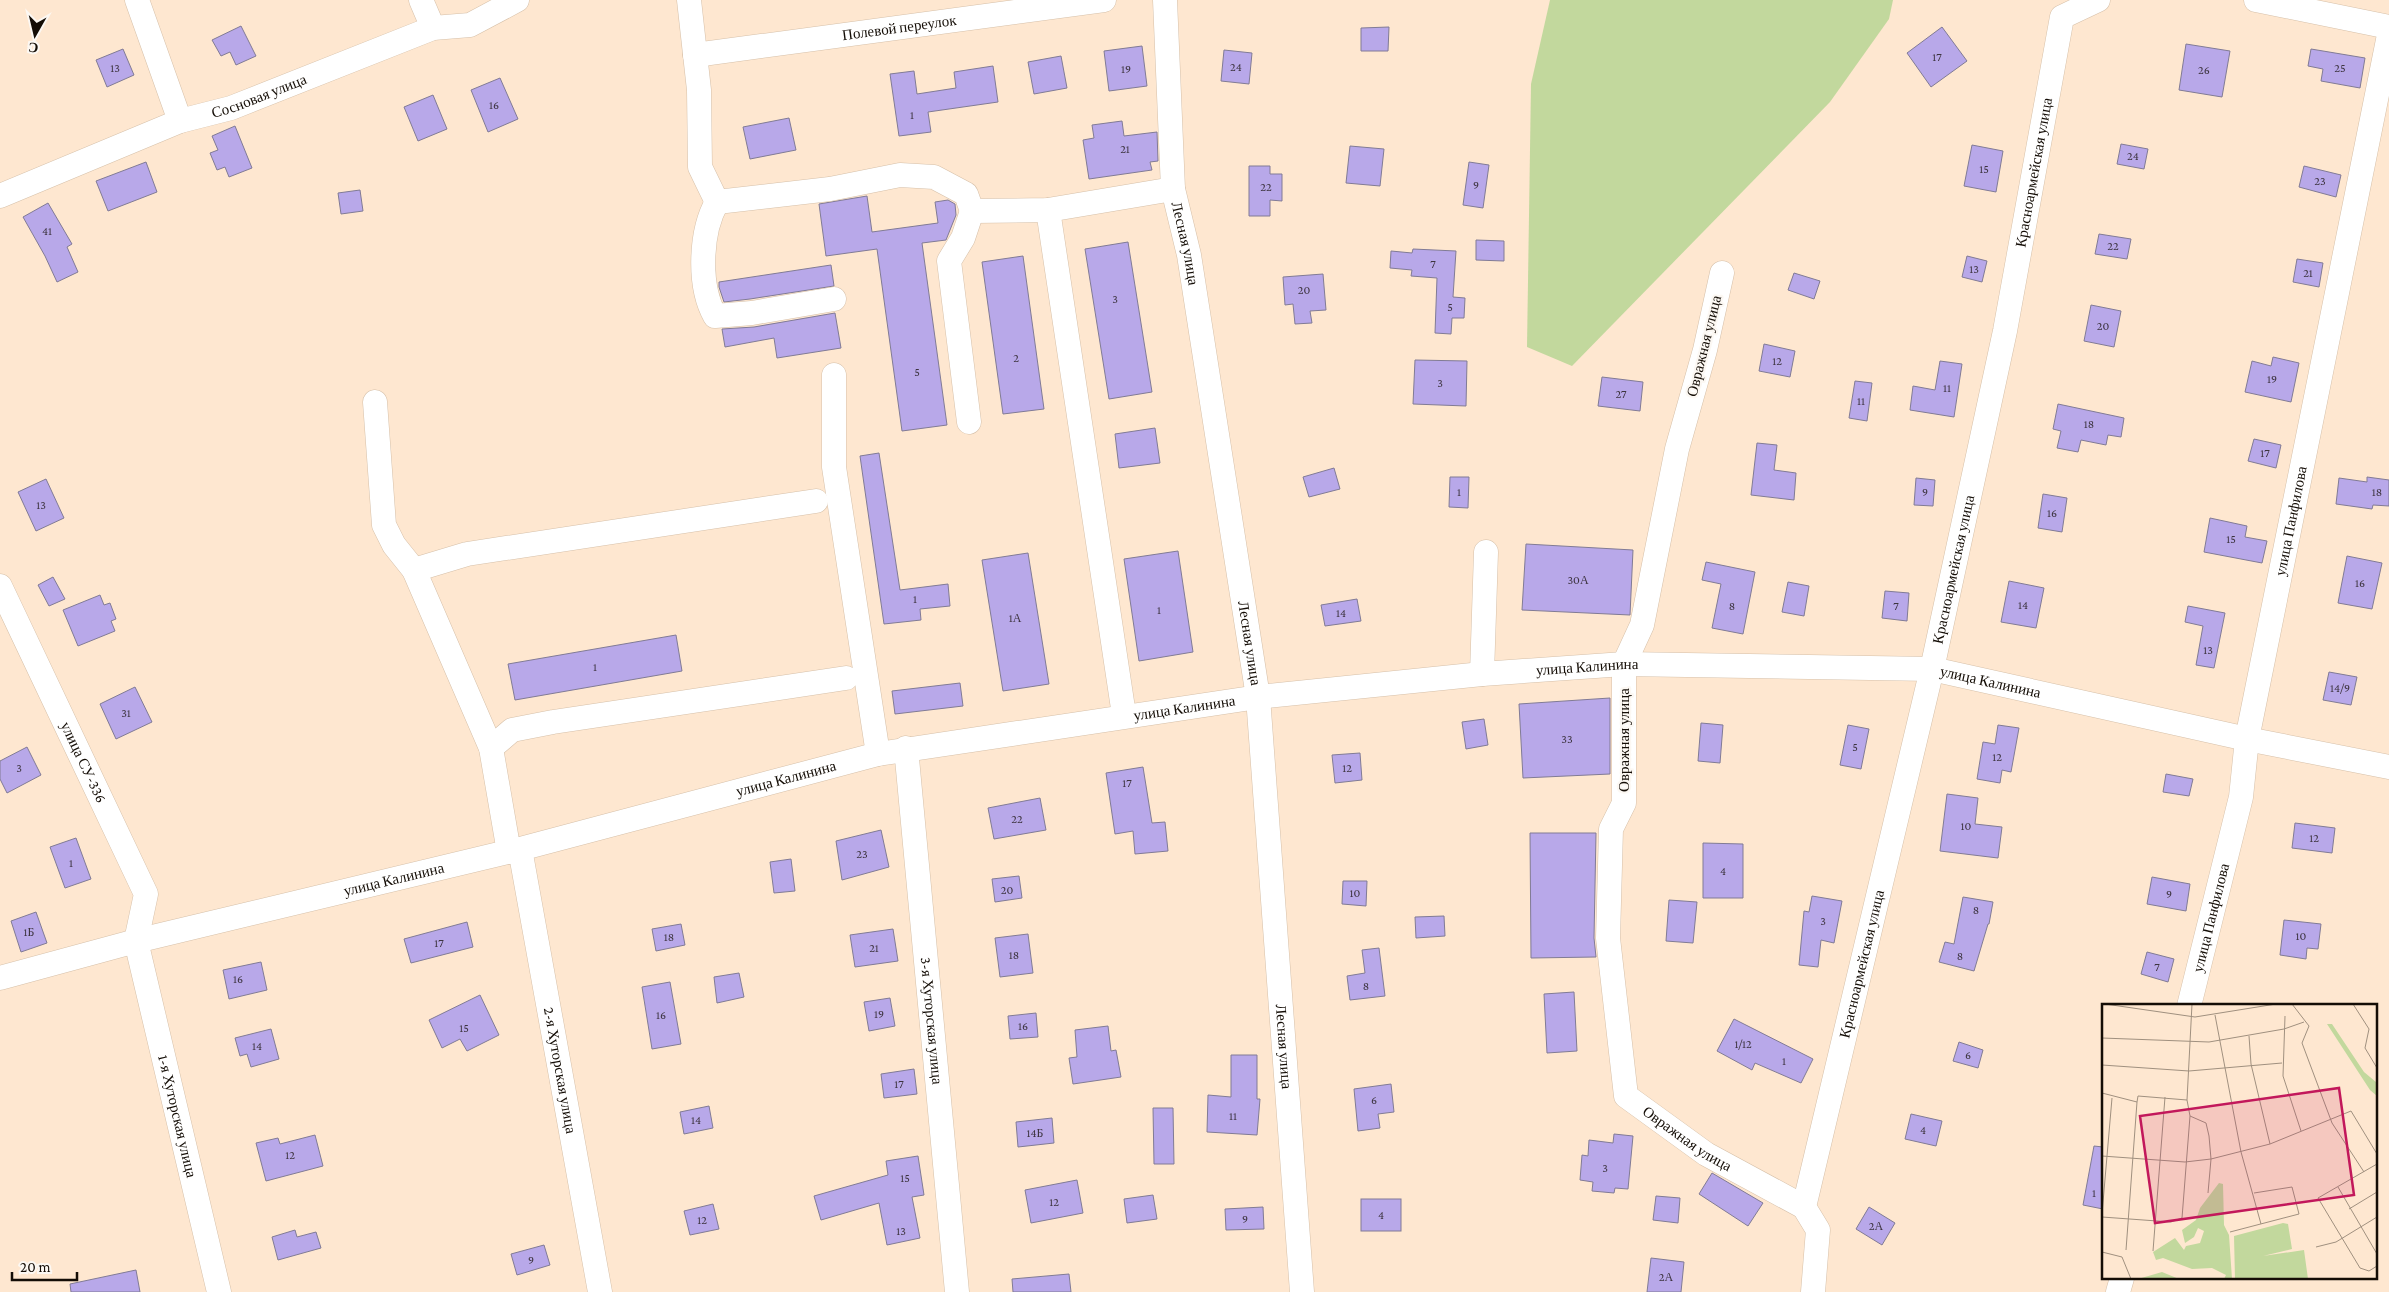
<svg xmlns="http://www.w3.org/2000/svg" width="2389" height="1292" font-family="'Crimson Pro',serif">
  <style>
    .green { fill: #c2d89d }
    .building { fill: #b8a8e9; stroke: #817b95 }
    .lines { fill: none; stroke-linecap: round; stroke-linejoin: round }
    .minor-casing { stroke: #d6c0a9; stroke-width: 25 }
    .minor { stroke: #fff; stroke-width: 24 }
    .labels { text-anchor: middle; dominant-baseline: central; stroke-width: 4.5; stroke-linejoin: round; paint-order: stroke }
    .number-label { font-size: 12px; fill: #3d343f }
    .street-label { font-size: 15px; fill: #140d06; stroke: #fcf8f3 }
    .inset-road { fill: none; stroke: #a0907f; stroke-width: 1 }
    .view { fill: #c2185b; fill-opacity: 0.15; stroke: #c2185b; stroke-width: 2.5 }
    .inset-edge { fill: none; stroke: #140d06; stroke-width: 2.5 }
  </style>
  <rect width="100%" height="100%" fill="#fee7d0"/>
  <!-- green -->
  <path class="green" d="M1550,0H1893L1889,19L1830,102L1572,366L1527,347L1531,84Z"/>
  <!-- building -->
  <g class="building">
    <path d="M241,26L256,56L236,65L230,52L221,56L212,40Z"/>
    <path d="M1389,27L1388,51H1361V28Z"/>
    <path d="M1942,27L1967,61L1931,87L1907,53Z"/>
    <path d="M2186,44L2230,51L2222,97L2179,90Z"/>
    <path d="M1142,46L1147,86L1109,91L1104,51Z"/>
    <path d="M123,49L134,75L107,87L96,60Z"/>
    <path d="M2311,49L2365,58L2360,88L2321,81L2323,69L2308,66Z"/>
    <path d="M1224,50L1252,53L1249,84L1221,81Z"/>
    <path d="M1061,56L1067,88L1034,94L1028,62Z"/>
    <path d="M993,66L998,102L928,112L931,132L899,136L890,74L914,71L917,94L956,88L954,72Z"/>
    <path d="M500,78L518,119L488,132L471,90Z"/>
    <path d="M433,95L447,129L418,141L404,107Z"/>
    <path d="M789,118L796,150L750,159L743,127Z"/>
    <path d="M1122,121L1124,136L1157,132L1158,161L1150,162L1152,170L1089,179L1083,140L1094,138L1092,125Z"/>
    <path d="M235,126L252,168L229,177L225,167L217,170L210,153L218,150L212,136Z"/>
    <path d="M2121,144L2148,149L2144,169L2117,164Z"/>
    <path d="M1972,145L2003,151L1996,192L1964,186Z"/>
    <path d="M1350,146L1384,149L1380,186L1346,183Z"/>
    <path d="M146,162L157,192L108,211L96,181Z"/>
    <path d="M1469,162L1489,165L1483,208L1463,205Z"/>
    <path d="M1249,166H1270V174H1282V201L1270,200V216H1249Z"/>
    <path d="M2304,166L2341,175L2336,197L2299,187Z"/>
    <path d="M360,190L363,211L341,214L338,193Z"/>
    <path d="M867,196L872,232L938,223L935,202L948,200L955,204L956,215L946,240L922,243L947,425L902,431L877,249L826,256L819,204Z"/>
    <path d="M48,203L72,244L67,247L78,272L57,282L45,256L23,217Z"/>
    <path d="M2099,234L2131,239L2127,259L2095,254Z"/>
    <path d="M1476,240L1504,241V261L1476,260Z"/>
    <path d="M1128,242L1152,392L1109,399L1085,249Z"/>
    <path d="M1413,249L1456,251L1453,297L1465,298L1464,318H1452L1451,334L1435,333L1437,278L1411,276L1412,270L1390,268L1391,251L1412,253Z"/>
    <path d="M1023,256L1044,409L1003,414L982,262Z"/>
    <path d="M1967,256L1987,261L1982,282L1962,277Z"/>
    <path d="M2297,259L2323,263L2319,287L2293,282Z"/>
    <path d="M831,265L834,286L750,299L724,302L719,287V282Z"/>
    <path d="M1794,273L1820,281L1814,299L1788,290Z"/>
    <path d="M1323,274L1326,310L1310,311L1312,323L1295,324L1293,304L1285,305L1283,277Z"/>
    <path d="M2091,305L2121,311L2114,347L2084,341Z"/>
    <path d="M835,313L841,348L777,358L774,338L725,347L722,329L754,327Z"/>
    <path d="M1764,344L1795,351L1790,377L1759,371Z"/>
    <path d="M2273,357L2299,363L2291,402L2245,392L2252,361L2271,366Z"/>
    <path d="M1415,360L1467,361L1466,406L1413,404Z"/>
    <path d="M1940,361L1962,364L1954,417L1910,410L1913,386L1935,390Z"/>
    <path d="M1602,377L1643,382L1640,411L1598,406Z"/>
    <path d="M1855,381L1872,383L1867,421L1849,418Z"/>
    <path d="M2058,404L2124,418L2121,437L2108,435L2106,445L2081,440L2078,452L2057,448L2061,431L2053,429Z"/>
    <path d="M1155,428L1160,463L1119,468L1115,434Z"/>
    <path d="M2254,439L2281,445L2276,468L2248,461Z"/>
    <path d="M1757,443L1777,445L1774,470L1796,473L1794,500L1751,495Z"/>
    <path d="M879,453L900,590L948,584L950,606L920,609L921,620L884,624L860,456Z"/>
    <path d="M1334,468L1340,489L1309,497L1303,477Z"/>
    <path d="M1450,477H1469L1468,508L1449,507Z"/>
    <path d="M2367,477L2389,480V506L2373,505L2372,509L2336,504L2339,478L2367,482Z"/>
    <path d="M1916,478L1935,480L1933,506L1914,505Z"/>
    <path d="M46,479L64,518L36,531L18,492Z"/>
    <path d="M2043,494L2067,498L2062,532L2038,528Z"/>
    <path d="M2210,518L2247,526L2245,537L2267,541L2262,563L2204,552Z"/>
    <path d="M1526,544L1633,550L1630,615L1522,610Z"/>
    <path d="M1178,551L1193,652L1139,661L1124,559Z"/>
    <path d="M1028,553L1049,684L1003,691L982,560Z"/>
    <path d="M2347,556L2382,563L2372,609L2338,603Z"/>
    <path d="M1706,562L1755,572L1743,634L1712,628L1721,584L1702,580Z"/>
    <path d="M53,577L65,599L49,606L38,585Z"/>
    <path d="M2009,581L2044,588L2036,628L2001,622Z"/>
    <path d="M1788,582L1809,586L1804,616L1782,612Z"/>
    <path d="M1885,591L1909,593L1907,621L1882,618Z"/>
    <path d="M100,595L104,605L110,603L116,619L111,621L115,631L78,646L63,610Z"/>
    <path d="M1357,599L1361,621L1325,626L1321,605Z"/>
    <path d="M2188,606L2225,613L2214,668L2196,665L2203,626L2185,622Z"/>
    <path d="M676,635L682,671L515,700L508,664Z"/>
    <path d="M2329,672L2357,677L2351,705L2323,700Z"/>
    <path d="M960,683L963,706L895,714L892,691Z"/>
    <path d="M135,687L152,722L116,739L100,704Z"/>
    <path d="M1610,698V774L1523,778L1519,704Z"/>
    <path d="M1484,719L1488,745L1466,749L1462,722Z"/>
    <path d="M1701,723L1723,725L1720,763L1698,761Z"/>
    <path d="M1848,725L1869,729L1861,769L1840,765Z"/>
    <path d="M1998,725L2019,728L2011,772L2002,770L2000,783L1977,779L1983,742L1995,744Z"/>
    <path d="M27,747L41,775L7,793L0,779V761Z"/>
    <path d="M1360,753L1362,780L1335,783L1332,755Z"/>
    <path d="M1143,767L1152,823L1165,822L1168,851L1135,854L1133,831L1115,834L1106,773Z"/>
    <path d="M2166,774L2193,779L2189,796L2163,792Z"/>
    <path d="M1947,794L1978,798L1975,824L2002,827L1998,858L1940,851Z"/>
    <path d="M1040,798L1046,830L994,839L988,808Z"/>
    <path d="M2295,823L2335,828L2332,853L2292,848Z"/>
    <path d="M881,830L889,867L842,880L836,841Z"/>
    <path d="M1530,833H1596L1594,938L1596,957L1531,958Z"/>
    <path d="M76,838L91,879L65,888L50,847Z"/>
    <path d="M1703,843L1743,844V898H1703Z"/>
    <path d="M791,859L795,891L774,893L770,862Z"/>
    <path d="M1019,876L1022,898L995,902L992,879Z"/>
    <path d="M2152,877L2190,884L2186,911L2147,904Z"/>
    <path d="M1343,881H1367L1366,906L1342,904Z"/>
    <path d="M1812,896L1842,901L1834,943L1821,940L1818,967L1799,965L1804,911L1809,912Z"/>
    <path d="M1963,897L1993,902L1989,924H1988L1974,971L1939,962L1945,942L1954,944Z"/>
    <path d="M1669,900L1697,902L1693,943L1666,941Z"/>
    <path d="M36,912L47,943L21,952L11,921Z"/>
    <path d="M1444,916L1445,936L1416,938L1415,917Z"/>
    <path d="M2284,920L2321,924L2318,949L2307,948L2306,959L2280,955Z"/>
    <path d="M467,922L473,947L411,963L404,939Z"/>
    <path d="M681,924L685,945L656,951L652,929Z"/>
    <path d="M893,929L898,961L855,967L850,935Z"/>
    <path d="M1028,934L1033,973L1000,977L995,938Z"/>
    <path d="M1379,948L1385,996L1350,1000L1347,976L1365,973L1362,950Z"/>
    <path d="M2147,952L2174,959L2168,982L2141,974Z"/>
    <path d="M261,962L267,990L229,999L223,970Z"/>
    <path d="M739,973L744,997L717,1003L714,977Z"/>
    <path d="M670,982L681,1044L652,1049L642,987Z"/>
    <path d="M1574,992L1577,1051L1547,1053L1544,994Z"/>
    <path d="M480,995L499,1035L467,1051L460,1039L442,1048L429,1020Z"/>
    <path d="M890,998L895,1026L869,1031L864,1002Z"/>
    <path d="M1036,1013L1038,1037L1010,1039L1008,1016Z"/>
    <path d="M1734,1019L1813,1059L1801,1083L1755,1063L1752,1070L1717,1051Z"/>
    <path d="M1108,1026L1111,1051L1116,1050L1121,1077L1073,1084L1069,1058L1077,1057L1075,1030Z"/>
    <path d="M271,1029L279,1059L251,1067L247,1054L240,1056L235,1038Z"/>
    <path d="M1959,1042L1983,1050L1978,1068L1953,1061Z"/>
    <path d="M1231,1055H1257V1099H1260L1257,1135L1207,1132L1208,1095L1231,1097Z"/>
    <path d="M914,1069L917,1094L884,1098L881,1074Z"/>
    <path d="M1391,1084L1394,1112L1378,1114L1380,1128L1358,1131L1354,1089Z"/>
    <path d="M709,1106L713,1128L684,1134L680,1112Z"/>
    <path d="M1153,1108H1173L1174,1164H1154Z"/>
    <path d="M1911,1114L1942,1121L1936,1146L1905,1139Z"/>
    <path d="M1052,1118L1054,1143L1018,1147L1016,1122Z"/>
    <path d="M1614,1134L1633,1136L1628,1189L1615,1188L1614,1193L1592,1191L1593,1182L1580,1180L1582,1155L1588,1156L1589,1140L1613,1143Z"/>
    <path d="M315,1135L323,1166L266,1181L256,1143L278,1138L280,1144Z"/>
    <path d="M2094,1146L2103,1147V1209L2083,1205Z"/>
    <path d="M918,1156L924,1195L912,1197L920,1238L887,1245L879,1203L821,1220L814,1196L888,1175L886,1161Z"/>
    <path d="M1712,1173L1763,1203L1748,1226L1699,1194Z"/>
    <path d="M1077,1180L1083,1213L1031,1223L1025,1190Z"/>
    <path d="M1153,1195L1157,1219L1127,1223L1124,1199Z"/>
    <path d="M1656,1196L1680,1198L1678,1223L1653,1220Z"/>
    <rect x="1361" y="1199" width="40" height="32"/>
    <path d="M713,1204L719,1229L690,1235L684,1211Z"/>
    <path d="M1263,1207L1264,1229L1226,1230L1225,1209Z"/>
    <path d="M1869,1207L1895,1223L1882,1245L1856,1229Z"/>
    <path d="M295,1230L297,1237L316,1232L321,1248L278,1260L272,1237Z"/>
    <path d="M544,1245L550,1265L517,1275L511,1254Z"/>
    <path d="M1651,1258L1684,1262L1681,1292H1647Z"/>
    <path d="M136,1270L140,1292H71L70,1284Z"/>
    <path d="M1069,1274L1071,1292H1013L1012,1279Z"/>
  </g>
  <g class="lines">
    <!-- minor casing -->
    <g class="minor-casing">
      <g id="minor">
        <path d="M137,0L180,121"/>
        <path d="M421,0L433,28"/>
        <path d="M689,0L699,90L700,167L717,202"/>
        <path id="s1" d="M1165,0L1173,189L1189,255L1258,697L1302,1292"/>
        <path d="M2256,0L2389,27"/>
        <path id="s2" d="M695,55L1104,0"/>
        <path id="s3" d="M0,196L180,121L231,108L433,28L470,25L517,0"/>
        <path d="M717,202L830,189L900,175L934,177L966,194L972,211L1048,210L1173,189"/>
        <path d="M717,202C700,232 698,286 715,316L752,313L834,299"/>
        <path d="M1048,210L1124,715"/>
        <path id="s4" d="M1722,273L1705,350L1677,449L1642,625L1624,664V803L1611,829L1608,938L1626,1096L1706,1154L1804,1207"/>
        <path d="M834,375V467L878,754"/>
        <path d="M375,402L384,525L394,545L414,570L491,748L509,852"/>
        <path d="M969,422L949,261L963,238L972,211"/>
        <path d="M414,570L467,554L816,501"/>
        <path id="s5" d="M0,586L146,894L136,941L219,1292"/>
        <path d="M1482,674L1486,552"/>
        <path d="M491,748L512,730L553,722L846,678"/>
        <path id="s6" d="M906,748L957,1292"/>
        <path id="s7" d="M520,849L600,1292"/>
        <path id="s8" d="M0,978L136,941L520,849L878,754L1258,697L1482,674L1624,664L1932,669L2247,739L2389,767"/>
        <path id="s9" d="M2189,1006L2241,797L2247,739L2389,35"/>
        <path id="s10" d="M1813,1292L1818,1230L1804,1207L1932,669L2005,331L2062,17L2098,0"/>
        <path d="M2118,1292L2122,1278"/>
      </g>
    </g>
    <!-- minor -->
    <use href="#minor" class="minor"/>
  </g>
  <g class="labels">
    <!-- number labels -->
    <g class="number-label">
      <text x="1937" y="57">17</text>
      <text x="1236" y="67">24</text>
      <text x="115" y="68">13</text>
      <text x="2340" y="68">25</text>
      <text x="1126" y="69">19</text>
      <text x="2204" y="70">26</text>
      <text x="494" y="105">16</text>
      <text x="912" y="115">1</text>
      <text x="1125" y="149">21</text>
      <text x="2133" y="156">24</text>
      <text x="1984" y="169">15</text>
      <text x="2320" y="181">23</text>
      <text x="1476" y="185">9</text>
      <text x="1266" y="187">22</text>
      <text x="47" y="231">41</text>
      <text x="2113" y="246">22</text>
      <text x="1433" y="264">7</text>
      <text x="1974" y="269">13</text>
      <text x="2308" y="273">21</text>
      <text x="1304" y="290">20</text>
      <text x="1115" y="299">3</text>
      <text x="1450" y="307">5</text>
      <text x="2103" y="326">20</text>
      <text x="1016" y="358">2</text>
      <text x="1777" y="361">12</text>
      <text x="917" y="372">5</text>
      <text x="2272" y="379">19</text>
      <text x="1440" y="383">3</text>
      <text x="1947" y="388">11</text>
      <text x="1621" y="394">27</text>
      <text x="1861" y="401">11</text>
      <text x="2089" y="424">18</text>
      <text x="2265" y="453">17</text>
      <text x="1459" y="492">1</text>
      <text x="1925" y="492">9</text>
      <text x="2377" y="492">18</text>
      <text x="41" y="505">13</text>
      <text x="2052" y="513">16</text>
      <text x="2231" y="539">15</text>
      <text x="1578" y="580">30А</text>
      <text x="2360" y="583">16</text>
      <text x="915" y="599">1</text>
      <text x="2023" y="605">14</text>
      <text x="1732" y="606">8</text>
      <text x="1896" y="606">7</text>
      <text x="1159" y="610">1</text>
      <text x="1341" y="613">14</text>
      <text x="1015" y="618">1А</text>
      <text x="2208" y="650">13</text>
      <text x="595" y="667">1</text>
      <text x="2340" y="688">14/9</text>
      <text x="126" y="713">31</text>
      <text x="1567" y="739">33</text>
      <text x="1855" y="747">5</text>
      <text x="1997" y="757">12</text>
      <text x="19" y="768">3</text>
      <text x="1347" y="768">12</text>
      <text x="1127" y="783">17</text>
      <text x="1017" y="819">22</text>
      <text x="1966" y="826">10</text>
      <text x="2314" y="838">12</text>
      <text x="862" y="854">23</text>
      <text x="71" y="863">1</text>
      <text x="1723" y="871">4</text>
      <text x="1007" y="890">20</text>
      <text x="1355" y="893">10</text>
      <text x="2169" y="894">9</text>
      <text x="1976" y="910">8</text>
      <text x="1823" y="921">3</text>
      <text x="29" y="932">1Б</text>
      <text x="2301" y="936">10</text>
      <text x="669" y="937">18</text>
      <text x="439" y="943">17</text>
      <text x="874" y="948">21</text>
      <text x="1014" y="955">18</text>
      <text x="1960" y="956">8</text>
      <text x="2157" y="967">7</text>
      <text x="238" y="979">16</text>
      <text x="1366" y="986">8</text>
      <text x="879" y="1014">19</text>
      <text x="661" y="1015">16</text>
      <text x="1023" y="1026">16</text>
      <text x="464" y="1028">15</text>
      <text x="1743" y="1044">1/12</text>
      <text x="257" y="1046">14</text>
      <text x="1968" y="1055">6</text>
      <text x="1784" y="1061">1</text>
      <text x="899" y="1084">17</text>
      <text x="1374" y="1100">6</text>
      <text x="1233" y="1116">11</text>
      <text x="696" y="1120">14</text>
      <text x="1923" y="1130">4</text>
      <text x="1035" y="1133">14Б</text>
      <text x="290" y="1155">12</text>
      <text x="1605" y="1168">3</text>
      <text x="905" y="1178">15</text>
      <text x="2094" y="1193">1</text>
      <text x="1054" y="1202">12</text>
      <text x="1381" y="1215">4</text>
      <text x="1245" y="1219">9</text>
      <text x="702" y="1220">12</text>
      <text x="1876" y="1226">2А</text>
      <text x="901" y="1231">13</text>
      <text x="531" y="1260">9</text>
      <text x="1666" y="1277">2А</text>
    </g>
    <!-- street labels -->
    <g class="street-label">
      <text stroke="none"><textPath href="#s2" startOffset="206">Полевой переулок</textPath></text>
      <text stroke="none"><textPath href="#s3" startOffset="278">Сосновая улица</textPath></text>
      <text stroke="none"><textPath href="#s10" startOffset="1149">Красноармейская улица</textPath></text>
      <text stroke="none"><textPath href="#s1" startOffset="245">Лесная улица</textPath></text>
      <text transform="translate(1704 346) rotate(-76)">Овражная улица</text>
      <text stroke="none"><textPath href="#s9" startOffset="496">улица Панфилова</textPath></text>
      <text stroke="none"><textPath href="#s10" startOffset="744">Красноармейская улица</textPath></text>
      <text stroke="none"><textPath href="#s1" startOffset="650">Лесная улица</textPath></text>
      <text stroke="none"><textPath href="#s8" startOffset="1621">улица Калинина</textPath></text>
      <text stroke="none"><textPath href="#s8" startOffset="2026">улица Калинина</textPath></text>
      <text stroke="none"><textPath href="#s8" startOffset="1216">улица Калинина</textPath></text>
      <text transform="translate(1624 740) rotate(-90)">Овражная улица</text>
      <text stroke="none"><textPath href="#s5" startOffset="195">улица СУ-336</textPath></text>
      <text stroke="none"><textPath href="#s8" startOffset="811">улица Калинина</textPath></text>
      <text stroke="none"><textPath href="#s8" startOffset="406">улица Калинина</textPath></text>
      <text stroke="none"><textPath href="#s9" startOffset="91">улица Панфилова</textPath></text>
      <text stroke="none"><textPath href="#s10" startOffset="339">Красноармейская улица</textPath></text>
      <text stroke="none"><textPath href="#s6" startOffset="274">3-я Хуторская улица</textPath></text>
      <text stroke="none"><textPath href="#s1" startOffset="1055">Лесная улица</textPath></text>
      <text stroke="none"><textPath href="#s7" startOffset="225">2-я Хуторская улица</textPath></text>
      <text stroke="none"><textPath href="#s5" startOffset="569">1-я Хуторская улица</textPath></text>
      <text stroke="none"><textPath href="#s4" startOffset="915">Овражная улица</textPath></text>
    </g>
  </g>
  <!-- overview -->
  <g transform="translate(2102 1004)">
    <rect width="275" height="275" fill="#fee7d0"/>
    <path d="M225,20H230L262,68L274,78L275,92L268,86ZM117,179L121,180L122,221L127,231L130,275H122L124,271L110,264L90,265L61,254L54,256L51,248L73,234L82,246L84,242L98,239L102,227L96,224L92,233L83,239L80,226L94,216L98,204ZM181,219L186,220L190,245L161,252L202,246L206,275H133L132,232ZM60,268L77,275H36Z" fill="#c2d89d"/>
    <path class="inset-road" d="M3,0L93,13L174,0M190,0L207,22L200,39L230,119L262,168M251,0L267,25L263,44L275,64M113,11L139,148L159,220M183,12L181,72L199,127M147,32L149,60L168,140M0,34L107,38L182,25L202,18M0,61L87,67L180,59M0,89L35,98L36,92L85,96M88,112L104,119L107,132L109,155L106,189M0,152L83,158L109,155L168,140L249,107L275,150M275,160L216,194L258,264L267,267L275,262M236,183L275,250M247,205L275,188M0,210L10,94M0,213L69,218L80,214L88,112L85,96L90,0M128,228L197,210L190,183L152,189M214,243L234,238L275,213M24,246L35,98M51,247L63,93M0,248L20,253L29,275"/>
    <path class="view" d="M237,84L252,191L53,219L38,112Z"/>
    <rect width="275" height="275" class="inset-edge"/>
  </g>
  <!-- north arrow -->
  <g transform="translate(35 35) rotate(188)" stroke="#fcf8f3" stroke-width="4" paint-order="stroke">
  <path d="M0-4L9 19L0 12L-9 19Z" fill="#140d06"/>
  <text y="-8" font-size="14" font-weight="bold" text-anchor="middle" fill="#140d06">С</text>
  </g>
  <!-- scale -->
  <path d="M12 1272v8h65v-8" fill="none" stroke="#140d06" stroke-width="2.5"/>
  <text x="20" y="1272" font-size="15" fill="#140d06" stroke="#fcf8f3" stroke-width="4" paint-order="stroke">20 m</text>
</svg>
